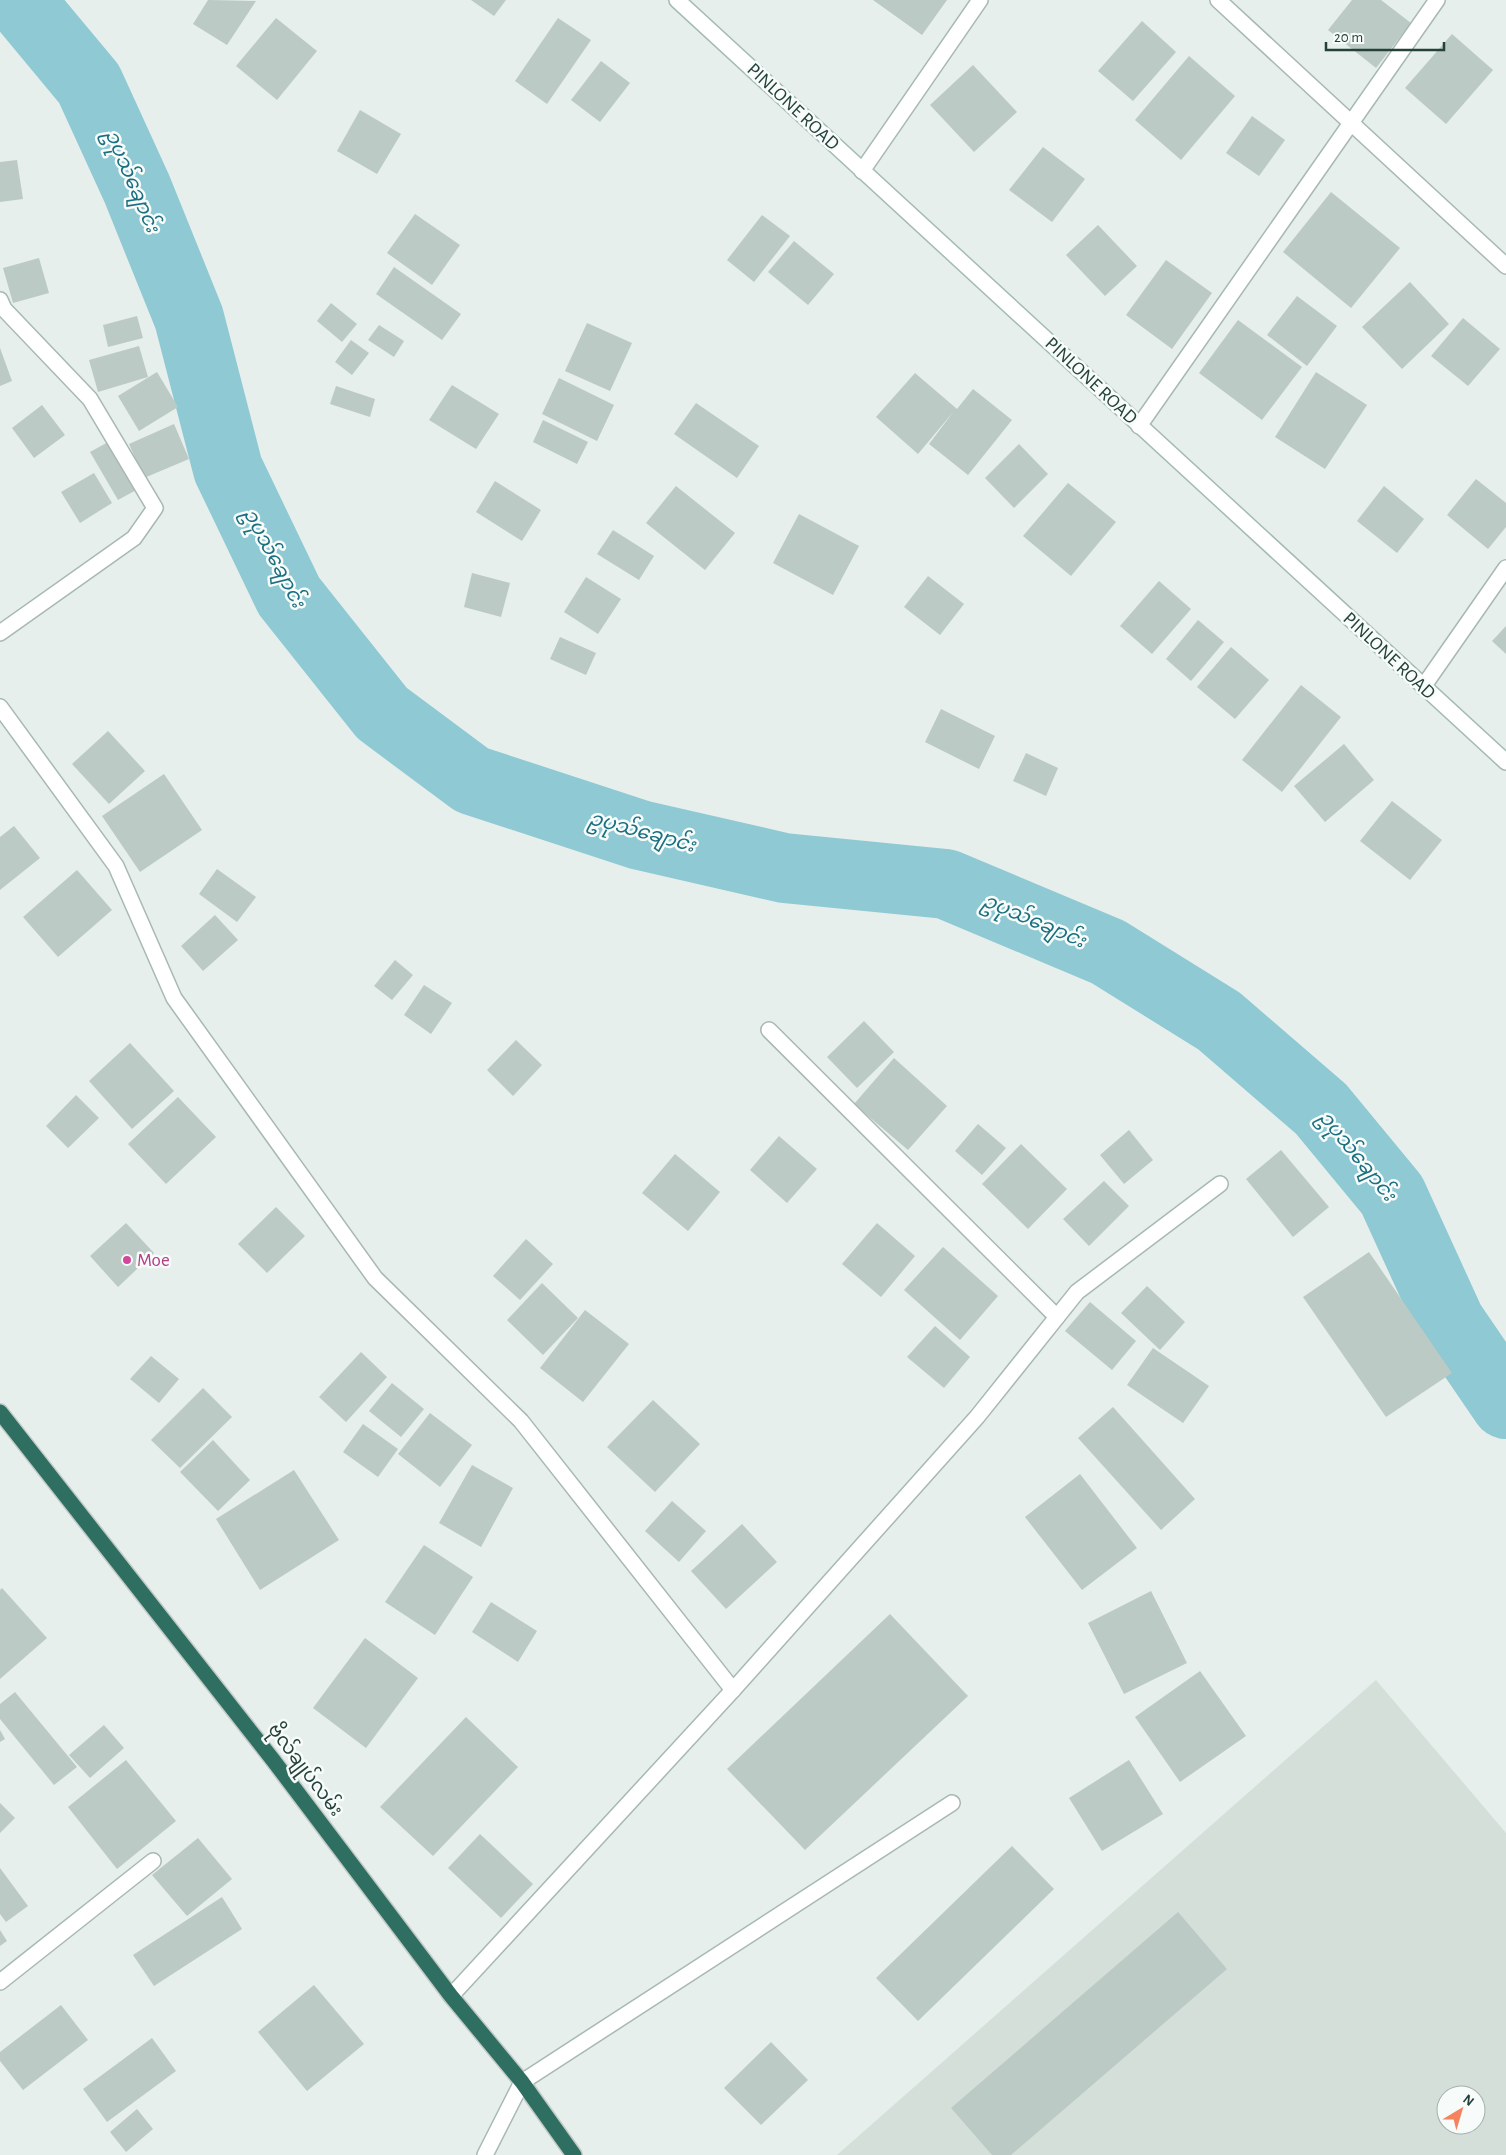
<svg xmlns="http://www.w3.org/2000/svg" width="1506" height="2155" font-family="'Alegreya Sans','Noto Sans Myanmar',sans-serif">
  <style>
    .built { fill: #d4dfda; fill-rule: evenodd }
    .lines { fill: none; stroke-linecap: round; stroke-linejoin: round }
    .river { stroke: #8ec9d4; stroke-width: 70 }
    .building { fill: #bbcac4 }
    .lane-casing { stroke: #a8b8b2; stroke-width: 18 }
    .street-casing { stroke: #a8b8b2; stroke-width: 18 }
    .secondary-casing { stroke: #a4bbb3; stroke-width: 18 }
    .highway-casing { stroke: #c2cac8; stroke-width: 18 }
    .lane { stroke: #fff; stroke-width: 15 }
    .street { stroke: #fff; stroke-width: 15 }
    .secondary { stroke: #fff; stroke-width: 15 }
    .highway { stroke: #2f6f62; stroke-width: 15 }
    .hotel-dot { fill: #d1479c; stroke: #f7fbf9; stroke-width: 2 }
    .labels { text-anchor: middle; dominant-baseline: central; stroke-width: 5; stroke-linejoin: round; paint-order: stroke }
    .street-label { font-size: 19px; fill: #24423a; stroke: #f7fbf9 }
    .hotel-label { font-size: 19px; fill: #b23c85; stroke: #f7fbf9; text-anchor: start }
    .water-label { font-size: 20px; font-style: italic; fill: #1c6f80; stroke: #f7fbf9 }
  </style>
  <rect width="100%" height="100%" fill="#e6efeb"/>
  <!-- built -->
  <path class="built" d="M1376,1680L1506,1833V2155H837ZM1446,2095H1476V2125H1446Z"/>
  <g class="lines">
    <!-- river -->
    <path class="river" d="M19,0L89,84L137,189L189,318L228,469L289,596L382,713L472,780L640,835L784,868L946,884L1108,952L1219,1021L1321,1109L1392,1195L1450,1322L1506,1404"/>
  </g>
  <!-- building -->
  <g class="building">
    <path d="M208,0L256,1L227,45L193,24Z"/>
    <path d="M471,0H506L494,16Z"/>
    <path d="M873,0H947L922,35Z"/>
    <path d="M1352,0H1381L1411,23L1376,68L1328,30Z"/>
    <path d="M276,18L317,51L277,100L236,66Z"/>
    <path d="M558,18L591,40L547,104L515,81Z"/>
    <path d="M1142,21L1176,52L1133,101L1098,71Z"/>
    <path d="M1452,34L1493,70L1446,124L1405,88Z"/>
    <path d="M1189,56L1235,96L1181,160L1135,120Z"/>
    <path d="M601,61L630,83L600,122L571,100Z"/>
    <path d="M973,65L1017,112L974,152L930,105Z"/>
    <path d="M360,110L401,134L377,174L337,151Z"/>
    <path d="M1252,116L1285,140L1259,176L1226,153Z"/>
    <path d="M1043,147L1085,179L1052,222L1009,190Z"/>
    <path d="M17,160L23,199L0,202V162Z"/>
    <path d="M1331,192L1400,248L1351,308L1283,252Z"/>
    <path d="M415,214L460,245L432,285L387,253Z"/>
    <path d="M762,215L790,236L754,282L727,260Z"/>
    <path d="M1098,225L1137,266L1105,296L1066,255Z"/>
    <path d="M794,241L834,274L808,305L768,272Z"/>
    <path d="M39,258L49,293L13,303L3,268Z"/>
    <path d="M1166,260L1212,293L1172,349L1126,315Z"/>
    <path d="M394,267L461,314L442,340L376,294Z"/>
    <path d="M1410,282L1449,324L1402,369L1362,327Z"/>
    <path d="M1297,296L1337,326L1307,366L1267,335Z"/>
    <path d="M331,303L357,324L342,342L317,321Z"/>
    <path d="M137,316L143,338L108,347L103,325Z"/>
    <path d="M1463,318L1500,349L1468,386L1431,356Z"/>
    <path d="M1238,320L1302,367L1262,420L1199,373Z"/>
    <path d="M587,323L632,343L610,391L565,371Z"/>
    <path d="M379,325L404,341L394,357L368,340Z"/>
    <path d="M351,340L369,353L352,375L335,362Z"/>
    <path d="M139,346L148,377L98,392L89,360Z"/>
    <path d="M0,348L12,381L0,386Z"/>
    <path d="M157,372L178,407L139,431L118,396Z"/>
    <path d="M1316,372L1367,405L1325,469L1275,437Z"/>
    <path d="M915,373L957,409L973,389L1012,420L968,475L929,444L954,411L918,454L876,417Z"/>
    <path d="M559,378L614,405L597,441L542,414Z"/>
    <path d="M452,385L499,414L476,449L429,420Z"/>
    <path d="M336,386L375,399L370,417L330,404Z"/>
    <path d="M696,403L759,446L737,478L674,434Z"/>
    <path d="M42,405L65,435L34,458L12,428Z"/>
    <path d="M543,420L588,442L577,464L533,442Z"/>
    <path d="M174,424L189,459L144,478L129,444Z"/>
    <path d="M110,441L138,489L118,500L90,452Z"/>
    <path d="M1019,444L1048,474L1014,508L985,478Z"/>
    <path d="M94,473L112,503L80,523L61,492Z"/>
    <path d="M1476,479L1506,503V527L1488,549L1447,515Z"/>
    <path d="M495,481L541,510L522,541L476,512Z"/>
    <path d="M1068,483L1116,522L1071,576L1023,536Z"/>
    <path d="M676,486L735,533L705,570L646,523Z"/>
    <path d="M1384,486L1424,519L1397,553L1357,521Z"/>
    <path d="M799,514L859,546L833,595L773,563Z"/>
    <path d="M613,530L654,556L639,580L597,554Z"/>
    <path d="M472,573L510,583L501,617L464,607Z"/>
    <path d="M928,576L964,604L940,635L904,607Z"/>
    <path d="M586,577L621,599L598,634L564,612Z"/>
    <path d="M1159,581L1191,609L1152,654L1120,626Z"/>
    <path d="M1198,620L1224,642L1191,681L1166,659Z"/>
    <path d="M1506,626V654L1492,641Z"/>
    <path d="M560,637L596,653L586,675L550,659Z"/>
    <path d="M1231,647L1269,680L1235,719L1197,687Z"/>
    <path d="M1301,685L1341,717L1282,792L1242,760Z"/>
    <path d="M941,709L995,736L979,769L925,742Z"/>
    <path d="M108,731L145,771L109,804L72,764Z"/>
    <path d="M1344,744L1374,780L1325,822L1294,786Z"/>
    <path d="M1026,753L1058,768L1046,796L1013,781Z"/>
    <path d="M164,774L202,830L140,872L102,816Z"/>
    <path d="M1392,801L1442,840L1410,880L1360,841Z"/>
    <path d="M14,826L40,858L0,890V837Z"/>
    <path d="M217,869L256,897L237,922L199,894Z"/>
    <path d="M77,870L112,910L58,957L23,917Z"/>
    <path d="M215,915L238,940L203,971L181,946Z"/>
    <path d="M395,960L413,975L392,1000L374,986Z"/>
    <path d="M424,985L452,1003L431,1034L404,1015Z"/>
    <path d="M864,1021L894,1052L857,1088L827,1057Z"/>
    <path d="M516,1040L542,1065L513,1096L487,1070Z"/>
    <path d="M130,1043L174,1091L132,1129L89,1081Z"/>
    <path d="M894,1058L947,1106L908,1150L854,1104Z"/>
    <path d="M76,1095L99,1118L68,1148L46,1126Z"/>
    <path d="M178,1097L216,1137L166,1184L128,1144Z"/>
    <path d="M978,1124L1006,1148L982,1175L955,1151Z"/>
    <path d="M1129,1130L1153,1160L1124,1184L1100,1155Z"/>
    <path d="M779,1136L817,1169L787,1203L750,1170Z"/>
    <path d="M1021,1144L1067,1189L1028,1229L982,1184Z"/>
    <path d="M1281,1150L1329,1207L1293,1237L1246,1179Z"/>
    <path d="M675,1154L720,1192L688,1231L642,1193Z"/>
    <path d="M1104,1181L1129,1206L1089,1246L1063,1219Z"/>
    <path d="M276,1207L305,1236L267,1273L238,1244Z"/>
    <path d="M126,1223L154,1253L118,1287L90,1256Z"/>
    <path d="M877,1223L915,1256L881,1297L842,1264Z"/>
    <path d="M526,1239L553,1264L520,1300L493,1276Z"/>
    <path d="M943,1247L998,1296L960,1340L904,1290Z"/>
    <path d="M1369,1252L1452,1373L1386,1417L1303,1297Z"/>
    <path d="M542,1283L578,1318L543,1355L507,1320Z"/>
    <path d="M1147,1286L1185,1322L1160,1350L1121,1313Z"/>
    <path d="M1090,1302L1136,1341L1112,1370L1065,1331Z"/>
    <path d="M585,1310L629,1344L583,1402L540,1368Z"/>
    <path d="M935,1326L970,1357L944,1388L907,1357Z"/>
    <path d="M1153,1348L1209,1386L1183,1423L1127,1385Z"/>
    <path d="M361,1352L387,1377L346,1422L319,1397Z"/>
    <path d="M151,1356L179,1379L159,1403L130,1379Z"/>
    <path d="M392,1383L424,1409L401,1437L369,1411Z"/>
    <path d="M203,1388L232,1417L180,1468L151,1440Z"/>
    <path d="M653,1400L700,1444L655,1492L607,1447Z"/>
    <path d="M1113,1407L1195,1499L1161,1530L1078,1438Z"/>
    <path d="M430,1413L472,1445L440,1487L398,1454Z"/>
    <path d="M363,1424L398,1449L378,1477L343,1452Z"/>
    <path d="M213,1440L250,1480L218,1511L180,1472Z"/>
    <path d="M472,1465L513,1488L481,1547L439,1523Z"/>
    <path d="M294,1470L339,1540L260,1590L216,1519Z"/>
    <path d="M1080,1474L1137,1548L1082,1590L1025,1517Z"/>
    <path d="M672,1501L706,1531L679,1562L645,1531Z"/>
    <path d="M742,1524L777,1562L726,1609L691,1571Z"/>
    <path d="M424,1545L473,1577L435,1635L385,1602Z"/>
    <path d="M2,1588L47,1638L0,1679V1590Z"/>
    <path d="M1151,1591L1187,1663L1124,1694L1088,1623Z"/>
    <path d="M491,1602L537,1631L518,1662L472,1632Z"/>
    <path d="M890,1614L968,1696L805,1850L727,1769Z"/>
    <path d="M365,1638L418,1678L366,1748L313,1708Z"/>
    <path d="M1200,1671L1246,1736L1180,1782L1135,1717Z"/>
    <path d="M15,1692L77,1767L54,1785L0,1719V1704Z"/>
    <path d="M466,1717L518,1767L433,1856L380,1807Z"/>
    <path d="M104,1725L124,1748L90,1778L69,1755Z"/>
    <path d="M0,1730L5,1739L0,1742Z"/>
    <path d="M126,1760L176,1821L117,1869L68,1807Z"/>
    <path d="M1129,1760L1163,1814L1102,1851L1069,1798Z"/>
    <path d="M0,1803L15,1818L0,1833Z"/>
    <path d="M480,1834L533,1884L501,1918L448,1868Z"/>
    <path d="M198,1838L232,1879L187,1916L152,1875Z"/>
    <path d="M1012,1846L1054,1889L918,2021L876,1978Z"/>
    <path d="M0,1868L28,1906L6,1922L0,1914Z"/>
    <path d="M222,1897L242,1929L154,1986L133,1955Z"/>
    <path d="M1178,1912L1227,1969L1011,2155H992L951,2108Z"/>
    <path d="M0,1930L7,1941L0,1946Z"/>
    <path d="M314,1985L364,2044L307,2091L258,2032Z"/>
    <path d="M61,2005L88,2040L23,2090L0,2061V2052Z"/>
    <path d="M152,2038L176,2071L107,2122L83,2089Z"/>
    <path d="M771,2042L808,2080L761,2125L724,2088Z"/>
    <path d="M137,2109L153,2129L126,2152L110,2132Z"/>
  </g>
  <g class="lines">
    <!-- lane casing -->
    <g class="lane-casing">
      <path id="lane" d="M522,2082L952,1803"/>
    </g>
    <!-- street casing -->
    <g class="street-casing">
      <g id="street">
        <path d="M1218,0L1506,266"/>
        <path d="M862,171L980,0"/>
        <path d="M0,300L4,309L90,399L155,508L134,538L0,633"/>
        <path d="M1139,426L1437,0"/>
        <path d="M1423,687L1506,568"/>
        <path d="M0,707L116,866L174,998L375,1278L521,1421L733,1690"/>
        <path d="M769,1030L1057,1317"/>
        <path d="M0,1982L153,1861"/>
        <path d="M451,1996L733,1690L977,1417L1077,1292L1220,1184"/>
        <path d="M485,2155L522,2082"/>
      </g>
    </g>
    <!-- secondary casing -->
    <g class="secondary-casing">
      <path id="secondary" d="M677,0L1506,762"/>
    </g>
    <!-- highway casing -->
    <g class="highway-casing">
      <path id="highway" d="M0,1412L273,1760L451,1996L522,2082L574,2155"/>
    </g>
    <!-- lane -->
    <use href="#lane" class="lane"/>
    <!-- street -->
    <use href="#street" class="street"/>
    <!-- secondary -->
    <use href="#secondary" class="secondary"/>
    <!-- highway -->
    <use href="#highway" class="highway"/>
  </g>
  <!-- markers -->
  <circle class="hotel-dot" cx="127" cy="1260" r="5"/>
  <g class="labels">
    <!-- street labels -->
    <g class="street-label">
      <text transform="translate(793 107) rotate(43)">PINLONE ROAD</text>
      <text transform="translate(1091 381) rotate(43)">PINLONE ROAD</text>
      <text transform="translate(1389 656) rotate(43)">PINLONE ROAD</text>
      <text transform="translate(305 1770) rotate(53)">ဗိုလ်ချုပ်လမ်း</text>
    </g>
    <!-- hotel labels -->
    <g class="hotel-label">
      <text x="137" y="1260">Moe</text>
    </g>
    <!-- water labels -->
    <g class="water-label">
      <text transform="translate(132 181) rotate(67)">ဥပုသ်ချောင်း</text>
      <text transform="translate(274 558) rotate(62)">ဥပုသ်ချောင်း</text>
      <text transform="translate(642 832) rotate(15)">ဥပုသ်ချောင်း</text>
      <text transform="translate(1034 921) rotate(23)">ဥပုသ်ချောင်း</text>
      <text transform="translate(1357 1156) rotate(51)">ဥပုသ်ချောင်း</text>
    </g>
  </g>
  <!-- north arrow -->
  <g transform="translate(1461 2110) rotate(38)"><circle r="24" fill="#f7fbf9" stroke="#a3b1ad"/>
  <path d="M0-4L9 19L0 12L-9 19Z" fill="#f4845f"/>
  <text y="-8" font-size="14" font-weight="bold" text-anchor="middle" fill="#24423a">N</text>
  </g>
  <!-- scale -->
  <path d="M1326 42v8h118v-8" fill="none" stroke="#24423a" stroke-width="2.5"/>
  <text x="1334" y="42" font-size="15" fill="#24423a" stroke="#f7fbf9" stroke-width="4" paint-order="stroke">20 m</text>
</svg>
